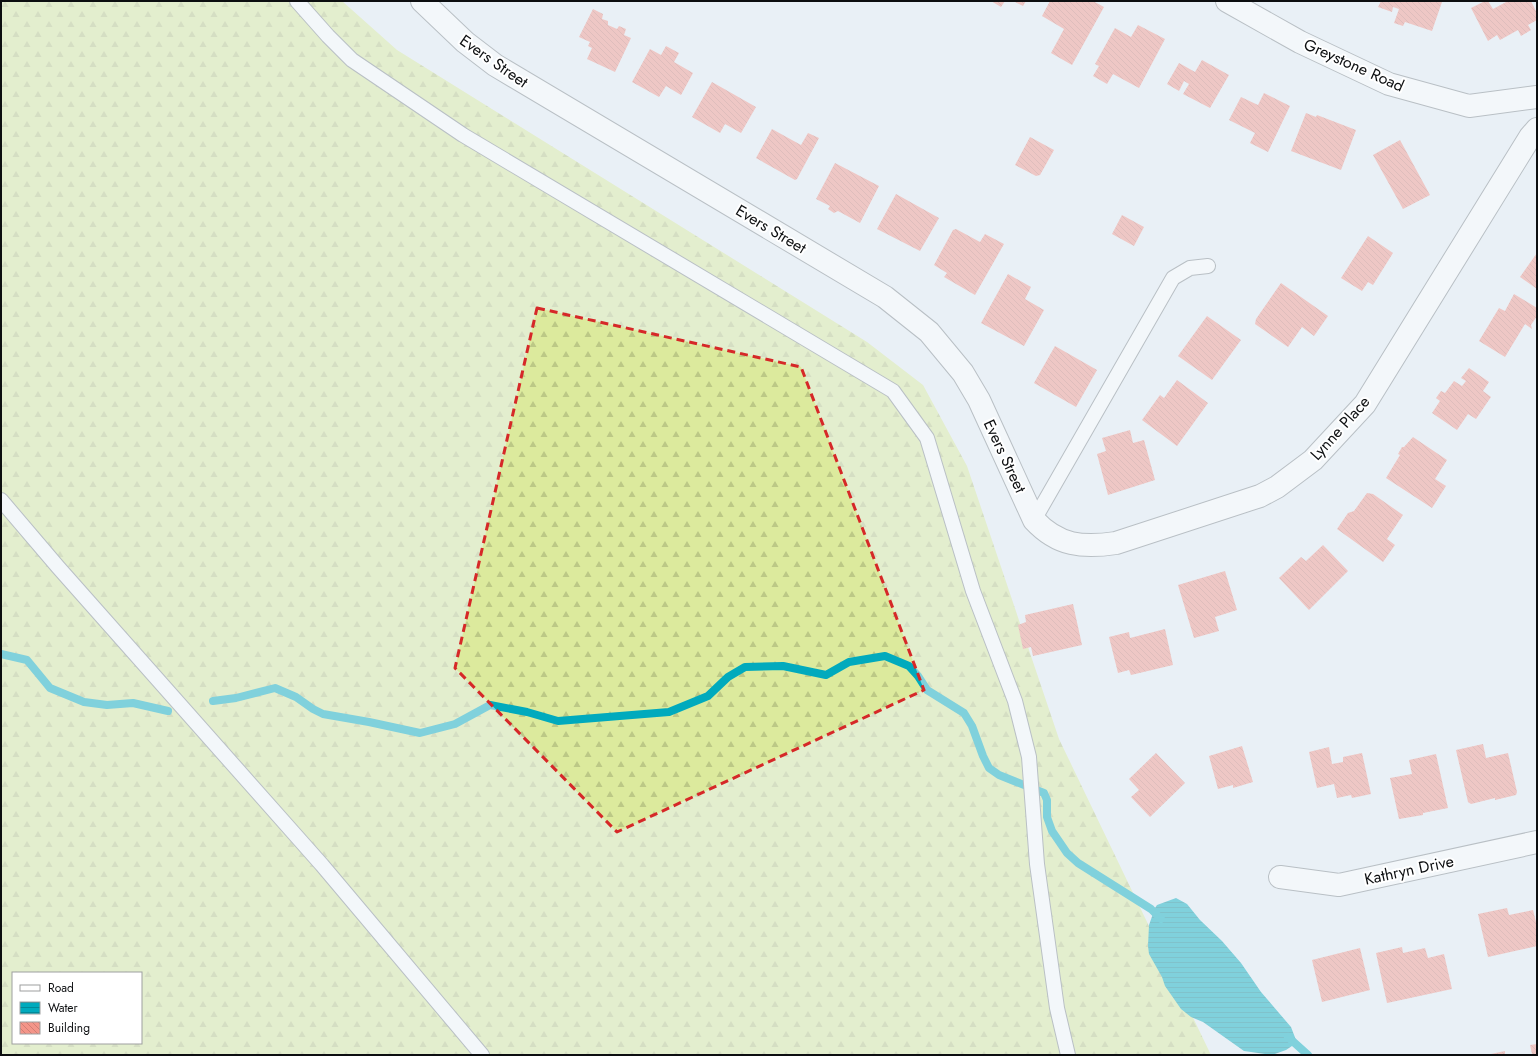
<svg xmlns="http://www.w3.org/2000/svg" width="1538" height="1056" font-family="Jost,sans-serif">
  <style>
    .forest { fill: url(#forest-firs); fill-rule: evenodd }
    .water { fill: url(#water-rules) }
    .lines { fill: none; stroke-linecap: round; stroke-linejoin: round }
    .stream { stroke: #01aabd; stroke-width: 8 }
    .building { fill: url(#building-back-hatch) }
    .lane-casing { stroke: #7f858a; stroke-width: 16 }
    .street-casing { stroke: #7f858a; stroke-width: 24 }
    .lane { stroke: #fff; stroke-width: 14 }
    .street { stroke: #fff; stroke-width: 22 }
    .marked { fill: none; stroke: #d62828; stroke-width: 3; stroke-dasharray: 8 5; stroke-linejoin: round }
    .labels { text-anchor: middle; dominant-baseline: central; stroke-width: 4; stroke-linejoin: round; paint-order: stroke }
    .street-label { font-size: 16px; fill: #0c0e10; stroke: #fff }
  </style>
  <defs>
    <pattern id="forest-firs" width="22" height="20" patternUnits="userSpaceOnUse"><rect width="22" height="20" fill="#dcea9d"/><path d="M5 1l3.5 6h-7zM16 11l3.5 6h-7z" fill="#bcc886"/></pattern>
    <pattern id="water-rules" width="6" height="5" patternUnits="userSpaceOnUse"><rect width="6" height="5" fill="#01aabd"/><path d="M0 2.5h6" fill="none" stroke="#028998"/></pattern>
    <pattern id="building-back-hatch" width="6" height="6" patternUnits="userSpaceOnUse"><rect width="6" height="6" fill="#f49589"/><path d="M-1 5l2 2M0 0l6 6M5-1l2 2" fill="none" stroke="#d07f75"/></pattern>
  </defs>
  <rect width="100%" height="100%" fill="#e9f0f6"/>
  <!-- forest -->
  <path class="forest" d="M1,1H342L397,50L867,342L923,385L967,466L1059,739L1211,1055H1ZM13,973H141V1043H13Z"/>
  <!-- water -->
  <path class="water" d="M1176,898L1187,904L1200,920L1222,941L1241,963L1261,992L1291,1027L1296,1040L1295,1044L1286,1050L1272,1055L1244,1051L1203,1022L1191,1017L1181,1009L1165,986L1162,977L1149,954L1148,946L1149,925L1155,908L1157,905Z"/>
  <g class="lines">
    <!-- stream -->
    <g class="stream">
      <path d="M1,654L27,660L50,688L84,702L107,705L133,703L168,711"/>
      <path d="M213,701L236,698L275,688L296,697L313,709L323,714L369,722L420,733L455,724L490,705L527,712L558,721L669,712L708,696L728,677L745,667L783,666L826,675L849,662L885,656L909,666L918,676L927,690L964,713L972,726L983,756L989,768L999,775L1044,793L1047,800V817L1052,831L1067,853L1078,863L1151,909L1161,919"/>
      <path d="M1288,1037L1308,1055"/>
    </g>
  </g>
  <!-- building -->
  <g class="building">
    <path d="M991,1H1005L1001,7Z"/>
    <path d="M1013,1H1026L1023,6Z"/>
    <path d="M1050,1H1093L1104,7L1072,65L1051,53L1064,29L1042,16Z"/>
    <path d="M1381,1H1438L1442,2L1432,31L1405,22L1403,26L1394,23L1399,9L1393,7L1392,12L1378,7Z"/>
    <path d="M1485,1H1488L1493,9L1508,1H1531L1537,13V20L1528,25L1531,30L1521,36L1518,30L1500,40L1497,35L1488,41L1471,8Z"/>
    <path d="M593,9L603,14L602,19L608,21V25L617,29L619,26L626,29L624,35L631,38L615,72L587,59L592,48L588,46L590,42L579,37Z"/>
    <path d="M1138,25L1165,39L1139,88L1113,74L1107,84L1093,76L1099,66L1095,64L1115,28L1131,37Z"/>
    <path d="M666,46L679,53L674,62L693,73L681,95L666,86L659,97L632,82L650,49L661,55Z"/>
    <path d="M1202,60L1229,75L1210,108L1183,94L1189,84L1184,81L1179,91L1167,84L1179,63L1195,72Z"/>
    <path d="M712,82L756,107L741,133L725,124L720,133L692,117Z"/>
    <path d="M1264,93L1290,106L1268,152L1250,143L1255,133L1229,120L1241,97L1258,105Z"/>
    <path d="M1306,113L1316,117L1317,115L1356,130L1341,170L1291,151Z"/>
    <path d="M772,129L801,145L808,133L819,138L797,179L795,180L756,158Z"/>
    <path d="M1030,137L1054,150L1040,175L1036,176L1015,165Z"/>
    <path d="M1400,140L1430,195L1403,209L1373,155Z"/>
    <path d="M835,163L879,186L860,223L838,211L834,213L828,209L830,206L816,199Z"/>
    <path d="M896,194L939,218L920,251L877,229Z"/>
    <path d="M1122,215L1144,227L1134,246L1112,234Z"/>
    <path d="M956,229L980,242L985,234L1004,244L975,295L944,277L947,273L934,265L953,230Z"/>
    <path d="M1368,236L1393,253L1373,285L1368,282L1362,291L1341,278Z"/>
    <path d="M1537,253V289L1520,277Z"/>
    <path d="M1008,274L1031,287L1025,299L1044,310L1024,346L981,323Z"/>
    <path d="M1281,283L1328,316L1314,336L1302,327L1288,347L1255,324L1256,319Z"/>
    <path d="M1514,294L1537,308V316L1531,325L1532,329L1525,324L1505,357L1479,341L1499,308L1505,311Z"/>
    <path d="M1207,316L1241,340L1212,380L1178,356Z"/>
    <path d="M1055,346L1097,370L1076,407L1034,383Z"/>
    <path d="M1469,368L1489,382L1483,391L1491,397L1476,419L1468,414L1457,430L1432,413L1440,401L1436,398L1441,391L1445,393L1454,381L1462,386L1466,381L1461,378Z"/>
    <path d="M1177,380L1208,403L1177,446L1142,420L1160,395L1164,398Z"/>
    <path d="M1130,430L1133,443L1144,440L1155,480L1108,495L1097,454L1106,451L1102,438Z"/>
    <path d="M1413,437L1447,460L1435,479L1446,486L1432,508L1386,478L1400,455L1398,454L1402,447H1404Z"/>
    <path d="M1367,493L1373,494L1403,515L1387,539L1395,545L1383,562L1337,529L1348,513L1354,511Z"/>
    <path d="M1323,545L1348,571L1309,610L1279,578L1301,557L1306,561Z"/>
    <path d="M1225,571L1237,610L1215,617L1219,631L1194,638L1178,585Z"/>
    <path d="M1073,604L1082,645L1033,656L1031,647L1023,649L1018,625L1026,622L1025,615Z"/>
    <path d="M1165,629L1173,665L1131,675L1129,670L1118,673L1109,637L1129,632L1130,638Z"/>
    <path d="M1483,744L1486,758L1508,753L1517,792L1516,795L1495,800V798L1471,804L1468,802L1456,750Z"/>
    <path d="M1242,746L1253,782L1233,788V785L1218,789L1209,756Z"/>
    <path d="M1329,747L1332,764L1343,762V757L1362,753L1371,794L1352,798L1351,795L1337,798L1334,784L1317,788L1309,752Z"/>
    <path d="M1156,753L1185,783L1150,817L1131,797L1139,790L1129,779Z"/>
    <path d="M1436,754L1448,808L1423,813V815L1399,819L1390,778L1412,774L1409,760Z"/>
    <path d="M1507,908L1509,915L1533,910L1537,926V946L1488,957L1478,914Z"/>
    <path d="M1402,947L1403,953L1425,948L1428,958L1444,954L1452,989L1387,1003L1376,953Z"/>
    <path d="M1360,948L1370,990L1322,1002L1312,960Z"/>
    <path d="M1537,1044V1055H1529L1532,1054L1530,1045Z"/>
    <path d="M1505,1051V1055H1491V1054Z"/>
  </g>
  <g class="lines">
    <!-- lane casing -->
    <g class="lane-casing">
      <g id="lane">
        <path d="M297,1L328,36L352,60L463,135L893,391L927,438L973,591L1015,701L1029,757L1037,864L1057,1008L1068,1055"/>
        <path d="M1,500L58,567L322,865L482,1055"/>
        <path d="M1034,520L1173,278L1190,268L1208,266"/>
      </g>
    </g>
    <!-- street casing -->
    <g class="street-casing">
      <g id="street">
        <path d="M422,1L465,42L495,65L885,297L929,332L963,373L979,400L1034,520C1058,546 1083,548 1116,543L1260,496L1277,487L1313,460L1365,404L1530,137L1537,129"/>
        <path d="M1227,1L1300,42L1389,84L1469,106L1537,97"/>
        <path d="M1280,877L1339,885L1537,842"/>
      </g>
    </g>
    <!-- lane -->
    <use href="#lane" class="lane"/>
    <!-- street -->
    <use href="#street" class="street"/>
  </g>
  <!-- marked area -->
  <path d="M0 0H1538V1056H0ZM537,308L801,367L924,690L617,832L455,668Z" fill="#e9f0f6" fill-opacity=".55" fill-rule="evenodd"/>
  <path class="marked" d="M537,308L801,367L924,690L617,832L455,668Z"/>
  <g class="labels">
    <!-- street labels -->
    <g class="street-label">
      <text transform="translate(494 61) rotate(35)">Evers Street</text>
      <text transform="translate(1354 65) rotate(24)">Greystone Road</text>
      <text transform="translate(771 229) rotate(31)">Evers Street</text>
      <text transform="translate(1340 428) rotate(-48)">Lynne Place</text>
      <text transform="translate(1005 456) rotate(65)">Evers Street</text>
      <text transform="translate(1409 870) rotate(-12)">Kathryn Drive</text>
    </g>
  </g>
  <!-- border -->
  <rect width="1538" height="1056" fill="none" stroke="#0c0e10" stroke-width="4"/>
  <!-- legend -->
  <rect x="12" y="972" width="130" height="72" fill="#ffffff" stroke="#9e9f9f"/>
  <rect x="20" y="985" width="20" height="6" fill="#ffffff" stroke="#9e9f9f"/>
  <text x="48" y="992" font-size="12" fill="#0c0e10">Road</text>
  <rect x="20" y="1002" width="20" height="12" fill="url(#water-rules)" stroke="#9e9f9f"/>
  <text x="48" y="1012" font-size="12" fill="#0c0e10">Water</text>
  <rect x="20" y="1022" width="20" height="12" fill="url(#building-back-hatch)" stroke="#9e9f9f"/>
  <text x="48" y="1032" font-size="12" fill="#0c0e10">Building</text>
</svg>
